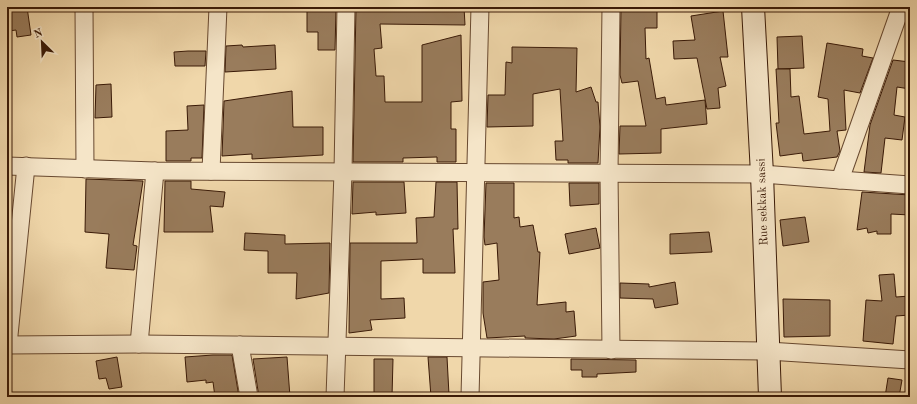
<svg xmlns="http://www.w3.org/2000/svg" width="917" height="404" font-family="'Old Standard TT',serif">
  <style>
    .building { fill: #997c5c; stroke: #3a1a07 }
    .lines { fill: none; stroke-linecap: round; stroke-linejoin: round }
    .street-casing { stroke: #684930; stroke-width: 19 }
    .secondary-casing { stroke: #3a1a07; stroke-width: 24 }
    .street { stroke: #f5e5c8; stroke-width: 17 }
    .secondary { stroke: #f5e5c8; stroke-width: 22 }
    .labels { text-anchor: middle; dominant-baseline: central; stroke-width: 3.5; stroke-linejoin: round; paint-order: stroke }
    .street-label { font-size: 12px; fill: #3a1a07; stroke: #f5e5c8 }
  </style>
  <rect width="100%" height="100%" fill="#f0d7aa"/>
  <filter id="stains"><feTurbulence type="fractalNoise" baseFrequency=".005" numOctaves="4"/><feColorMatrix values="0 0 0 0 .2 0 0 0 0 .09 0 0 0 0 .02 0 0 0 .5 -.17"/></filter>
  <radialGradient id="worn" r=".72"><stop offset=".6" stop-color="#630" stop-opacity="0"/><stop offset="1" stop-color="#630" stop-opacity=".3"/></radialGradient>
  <!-- building -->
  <g class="building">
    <path d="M7,7H27L31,35L17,37L16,30L9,31Z"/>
    <path d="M356,7H409V9L464,7L465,25L380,24L382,48L374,49L376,76H384L385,102H422V45L461,35L462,101L451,102V129H456V162H437V157L403,158V162H353Z"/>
    <path d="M621,7H657V28H645L646,59L649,58L656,99L665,97L666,105L705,100L707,124L661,129V153L619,154L620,126H646L638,81L622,83L620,75Z"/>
    <path d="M307,9H336L335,50H318V32H307Z"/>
    <path d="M723,11L728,57H720L726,86L718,88L720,108L707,109L697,58L674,59L673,41L695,40L691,16Z"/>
    <path d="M802,36L804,68L778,69L777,37Z"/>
    <path d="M827,43L863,49L862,56L873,58L860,93L844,90L846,130L837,131L840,151L837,157L803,161L802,153L780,156L776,123H779L776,69H790L791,97L799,96L804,134L830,131L828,99L818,97Z"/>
    <path d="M242,45L243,47L275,45L276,69L225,72L226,46Z"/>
    <path d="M512,47L577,48L576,92L591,87L596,102H598L600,127L598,163H568V160H556L555,141H563L560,89L533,94V126L487,127L488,95H505L506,62L512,63Z"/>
    <path d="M188,51H206L205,66H175L174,52Z"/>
    <path d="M893,60L910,62V89L897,87L894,115L905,117L902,140L885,138L881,173L864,172L870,125Z"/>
    <path d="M111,84L112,117L95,118L96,85Z"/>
    <path d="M292,91L293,127H323V155L252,159V154L222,156L224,101Z"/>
    <path d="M204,105L202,158H191V161H166V131L188,130L187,106Z"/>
    <path d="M86,179L143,181L133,245L137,246L134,270L106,268L109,234L85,232Z"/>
    <path d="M165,181H191V189L225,192L223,207L210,206L213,232H164Z"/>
    <path d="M353,182H404L406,213L376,215V212L352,214Z"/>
    <path d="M436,182H457L458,229H453L455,273H423V259L381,261V299L404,298L405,318L370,320L372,330L349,333L350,243H417L416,218L434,217Z"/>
    <path d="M486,183H514V218L519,217L520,227L533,225L538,252H540L537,305L566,302V312L574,311L576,336L554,339L525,338V336L487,338L483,313V282L499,280L497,243L485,245L484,237Z"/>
    <path d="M569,183H599V204L570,206Z"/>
    <path d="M862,192L910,195V215L891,214V234H877V231L868,233L867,228L857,230Z"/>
    <path d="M805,217L809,242L783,246L780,220Z"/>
    <path d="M596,228L600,248L569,254L565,234Z"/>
    <path d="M709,232L712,252L670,254V234Z"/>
    <path d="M245,233L285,235V244L330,243L329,293L296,299L297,273H268V251L244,250Z"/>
    <path d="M894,274L896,297L910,296V315L896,316L893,344L863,341L866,300L882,301L879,275Z"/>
    <path d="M675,282L678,304L655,308L653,299L620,298V283L649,284V287Z"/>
    <path d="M783,299L830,300V336L784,337Z"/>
    <path d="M213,355H232L239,397H215L213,382L206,383V380L187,382L185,357Z"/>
    <path d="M117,357L122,387L109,389L106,378L99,379L96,361Z"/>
    <path d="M287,357L290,397H259L253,359Z"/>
    <path d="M428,357H447L449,395H444L445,397H431Z"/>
    <path d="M374,359H393L392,397H374Z"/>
    <path d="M571,359L636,360V372L597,374V377H582V370H571Z"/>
    <path d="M888,378L902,380L899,397H885Z"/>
  </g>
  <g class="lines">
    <!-- street casing -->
    <g class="street-casing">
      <g id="street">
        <path d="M84,7L85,169"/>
        <path d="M611,7L609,173L611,350"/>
        <path d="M7,166L155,171L762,174L840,180L901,7"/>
        <path d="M211,171L218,7"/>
        <path d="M840,180L910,185"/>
        <path d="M139,344L155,171"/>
        <path d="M7,345L139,344L768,351L910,360"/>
        <path d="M8,345L26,166"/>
        <path d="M240,345L249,397"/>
        <path d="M335,397L343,172L346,7"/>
        <path d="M470,397L480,7"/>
      </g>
    </g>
    <!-- secondary casing -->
    <g class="secondary-casing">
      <path id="secondary" d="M753,7L762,174L770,397"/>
    </g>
    <!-- street -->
    <use href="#street" class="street"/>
    <!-- secondary -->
    <use href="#secondary" class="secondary"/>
  </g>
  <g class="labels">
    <!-- street labels -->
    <g class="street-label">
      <text transform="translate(763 202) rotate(-92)">Rue sekkak sassi</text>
    </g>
  </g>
  <!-- margin -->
  <rect width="917" height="404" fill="none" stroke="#f0d7aa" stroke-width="24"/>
  <rect x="8" y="8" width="901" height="388" fill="none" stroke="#3a1a07" stroke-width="2"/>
  <rect x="12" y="12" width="893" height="380" fill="none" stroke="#3a1a07"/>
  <!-- north arrow -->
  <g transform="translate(42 42) rotate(336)" stroke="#f5e5c8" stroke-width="3" paint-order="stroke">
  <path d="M0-3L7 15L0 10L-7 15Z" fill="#3a1a07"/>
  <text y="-6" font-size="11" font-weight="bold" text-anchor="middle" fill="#3a1a07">N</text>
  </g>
  <rect width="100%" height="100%" filter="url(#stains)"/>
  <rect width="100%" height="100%" fill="url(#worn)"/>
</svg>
